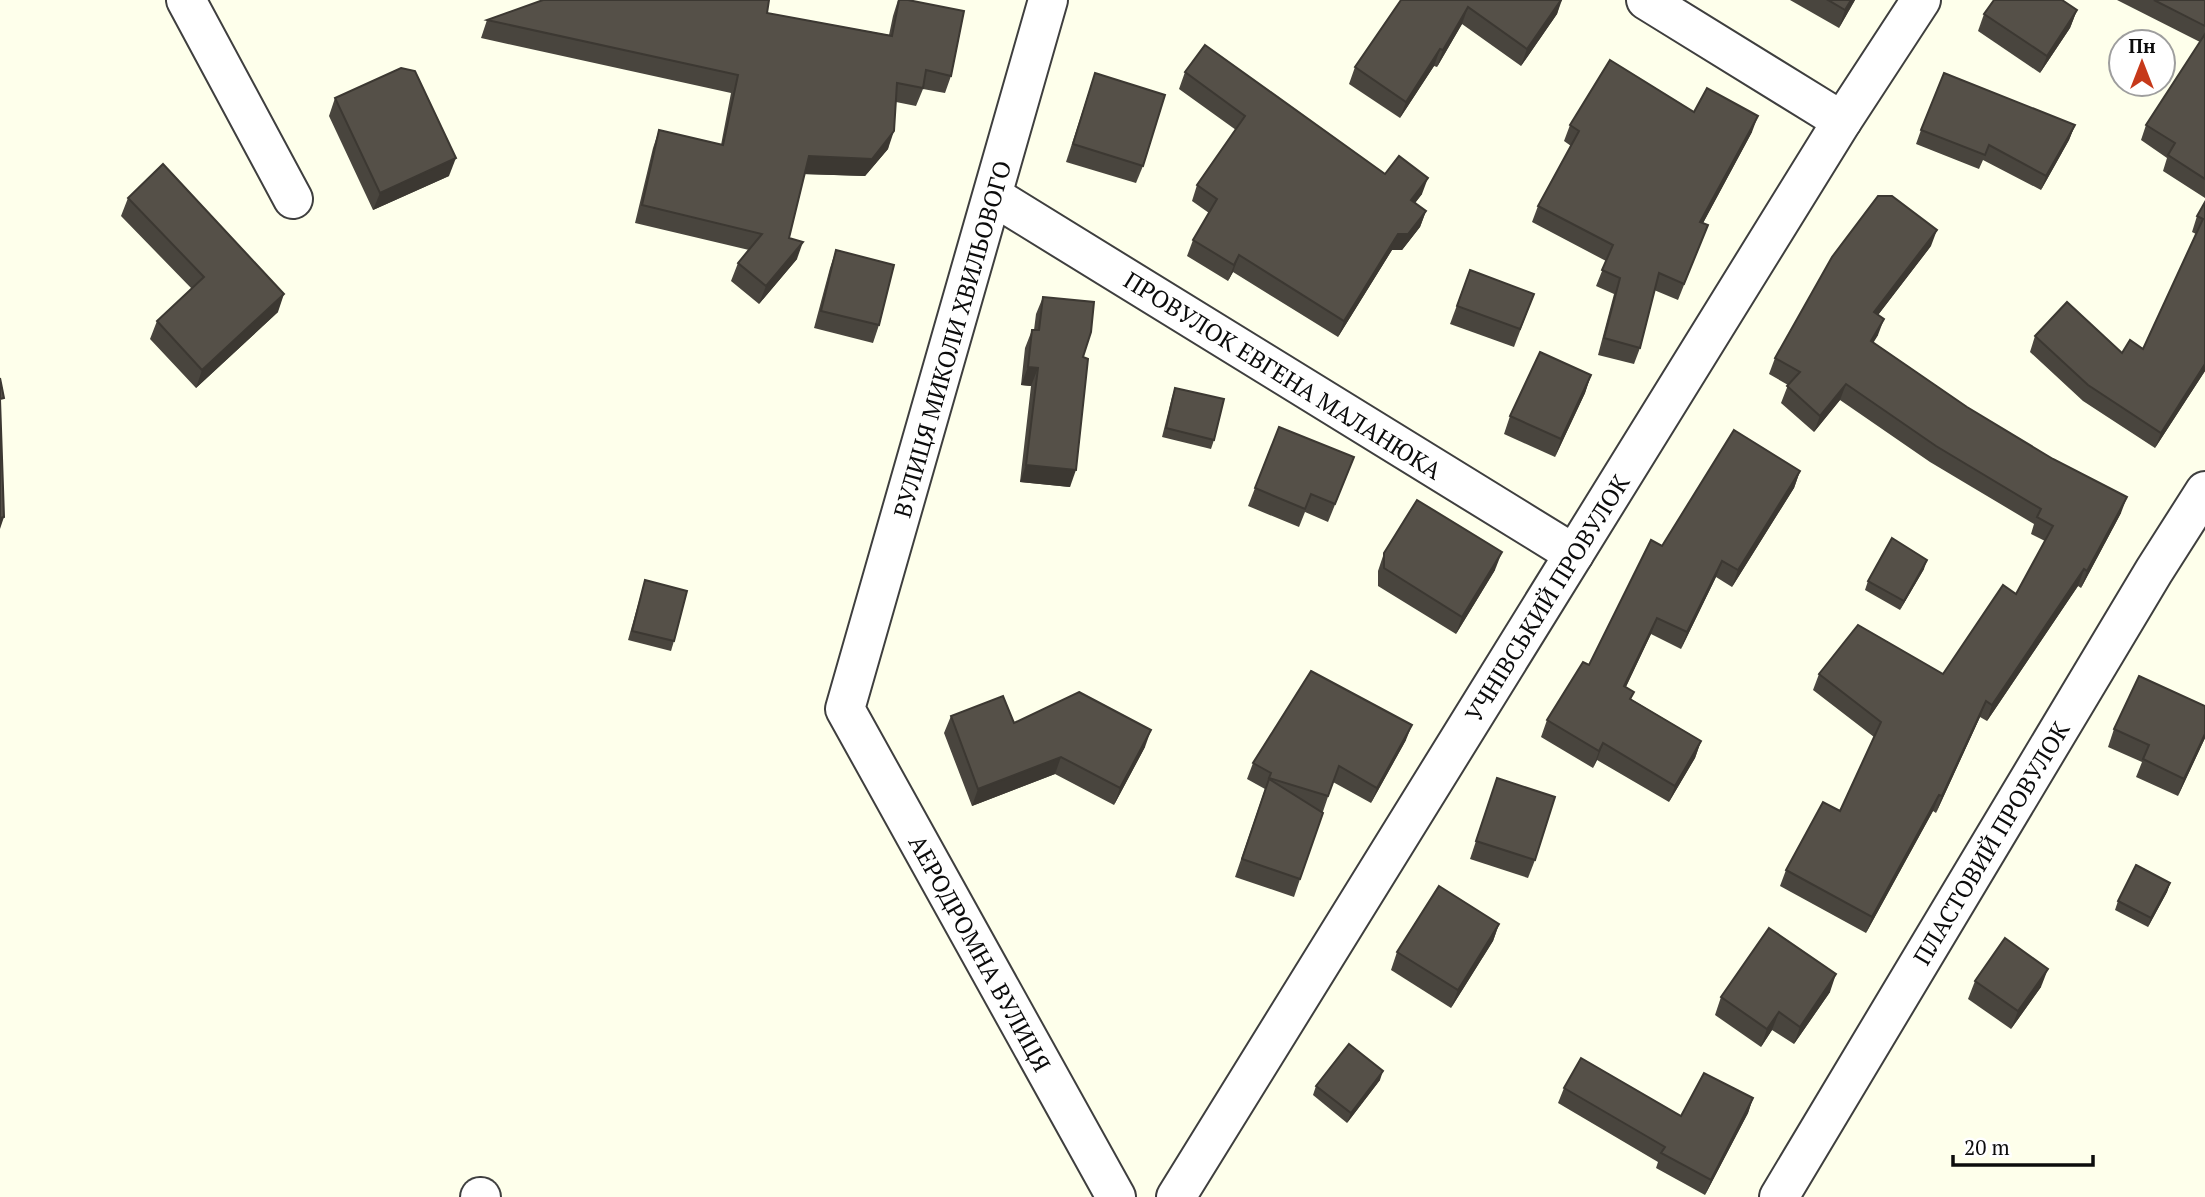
<svg xmlns="http://www.w3.org/2000/svg" width="2205" height="1197" font-family="'PT Serif',serif">
  <style>
    .lines { fill: none; stroke-linecap: round; stroke-linejoin: round }
    .street-casing { stroke: #3f3f3f; stroke-width: 42 }
    .street { stroke: #fff; stroke-width: 38 }
    .wall { fill: #49453e }
    .shaded-wall { fill: #3c3832 }
    .building { fill: #555048; stroke: #3c3832; stroke-width: 2 }
    .labels { text-anchor: middle; dominant-baseline: central; stroke-width: 7; stroke-linejoin: round; paint-order: stroke }
    .street-label { font-size: 24px; fill: #0c0c0c; stroke: #fff }
  </style>
  <rect width="100%" height="100%" fill="#feffeb"/>
  <g class="lines">
    <!-- street casing -->
    <g class="street-casing">
      <g id="street">
        <path d="M186,0L293,199"/>
        <path d="M1048,0L845,709L1116,1197"/>
        <path d="M1646,0L1842,121"/>
        <path d="M993,196L1574,554"/>
        <path d="M480,1197H481"/>
        <path d="M1176,1197L1842,121L1921,0"/>
        <path d="M1779,1197L2154,571L2205,491"/>
      </g>
    </g>
    <!-- street -->
    <use href="#street" class="street"/>
  </g>
  <!-- wall -->
  <g class="wall">
    <path d="M898,0L951,76L945,93L923,89L916,106L896,102L888,149L865,176L804,174L789,238L797,259L759,304L731,281L738,263L749,250L635,223L653,148L659,130L721,145L731,93L481,38L487,20L767,13L889,35L893,16Z"/>
    <path d="M1401,0H1562L1557,14L1521,66L1462,24L1437,67L1434,66L1400,118L1349,84L1355,67Z"/>
    <path d="M1790,0H1855L1839,28Z"/>
    <path d="M2117,0H2205V198L2163,171L2167,158L2141,140L2146,125L2200,42Z"/>
    <path d="M2077,10L2070,28L2040,73L1978,31L1984,14Z"/>
    <path d="M1185,72L1385,174L1422,194L1415,203L1426,211L1420,227L1402,250H1392L1338,337L1233,272L1228,281L1187,256L1193,240L1209,213L1192,201L1197,185L1236,130L1179,89Z"/>
    <path d="M1095,73L1143,166L1136,183L1066,162Z"/>
    <path d="M335,98L449,176L373,210L329,116Z"/>
    <path d="M1694,112L1752,132L1703,223L1708,225L1678,300L1654,290L1640,348L1634,364L1598,355L1614,294L1596,286L1606,261L1532,222L1538,206L1571,146L1564,141L1570,125Z"/>
    <path d="M2075,125L2069,140L2041,190L1983,160L1979,169L1916,144L1921,130Z"/>
    <path d="M128,198L278,312L196,388L150,339L157,321L192,289L121,216Z"/>
    <path d="M2205,202V371L2155,448L2083,401L2030,352L2035,336L2122,353L2143,349L2196,234L2192,232L2197,216Z"/>
    <path d="M1931,246L1878,315V335L1873,342L2121,513L2081,588L2078,586L1987,721L1980,717L1936,813L1933,811L1866,933L1780,886L1786,870L1840,811L1874,737L1813,690L1819,674H1943L2016,594L2045,541L2031,534L2034,524L1930,462L1840,400L1814,432L1781,403L1788,385L1769,374L1775,358Z"/>
    <path d="M836,250L879,325L873,343L814,328L830,268Z"/>
    <path d="M1470,270L1534,294L1514,347L1450,324Z"/>
    <path d="M1043,297L1083,357L1070,487L1020,482L1031,386L1021,385L1025,348L1032,330H1034L1036,314Z"/>
    <path d="M1591,375L1585,393L1555,457L1504,434L1510,416Z"/>
    <path d="M1175,388L1214,440L1211,449L1162,437L1172,397Z"/>
    <path d="M1800,471L1794,488L1732,587L1716,577L1681,649L1651,634L1626,687L1634,692L1631,699L1701,741L1695,758L1669,802L1597,760L1593,768L1541,737L1547,720L1589,665L1662,546Z"/>
    <path d="M1347,475L1328,522L1305,512L1299,527L1248,506L1255,488Z"/>
    <path d="M1384,553L1495,570L1456,634L1378,586V571Z"/>
    <path d="M1924,569L1900,610L1865,590L1868,581Z"/>
    <path d="M645,580L674,641L671,651L628,640Z"/>
    <path d="M2205,706V738L2178,796L2136,777L2142,762L2108,747L2114,729Z"/>
    <path d="M951,716L1014,723L1145,747L1114,805L1055,774L972,806L944,733Z"/>
    <path d="M1406,740L1371,803L1333,782L1294,897L1235,877L1265,789L1247,779L1253,763Z"/>
    <path d="M1497,778L1535,860L1528,878L1470,859Z"/>
    <path d="M2170,883L2167,892L2148,927L2115,910L2118,901Z"/>
    <path d="M1499,924L1493,941L1451,1008L1391,970L1397,952Z"/>
    <path d="M1975,981L2041,987L2011,1029L1968,999Z"/>
    <path d="M1830,992L1794,1044L1772,1030L1761,1047L1715,1015L1721,997Z"/>
    <path d="M1380,1080L1347,1123L1313,1095L1316,1086Z"/>
    <path d="M1564,1088L1681,1116L1753,1098L1748,1113L1705,1195L1656,1168L1658,1162L1558,1103Z"/>
  </g>
  <!-- shaded-wall -->
  <g class="shaded-wall">
    <path d="M1561,0L1557,14L1521,66L1527,49Z"/>
    <path d="M1851,0H1855L1839,28L1845,10Z"/>
    <path d="M1468,7L1462,24L1437,67L1443,50Z"/>
    <path d="M2077,10L2070,28L2040,73L2047,56Z"/>
    <path d="M1440,49L1434,66L1400,118L1406,102Z"/>
    <path d="M1758,116L1752,132L1695,238L1700,222Z"/>
    <path d="M2075,125L2069,140L2041,190L2046,176Z"/>
    <path d="M894,131L888,149L865,176L802,174L809,156Z"/>
    <path d="M456,158L449,176L373,210L380,193Z"/>
    <path d="M1428,178L1422,194L1405,216L1411,200Z"/>
    <path d="M1426,211L1420,227L1402,250H1392L1338,337L1344,321L1398,234Z"/>
    <path d="M1937,230L1931,246L1868,328L1874,312Z"/>
    <path d="M803,242L797,259L759,304L766,286Z"/>
    <path d="M1239,255L1233,272L1228,281L1234,265Z"/>
    <path d="M284,294L278,312L196,388L202,370Z"/>
    <path d="M1884,319L1878,335L1865,357L1871,341Z"/>
    <path d="M2205,364V371L2155,448L2161,433Z"/>
    <path d="M1028,367L1038,368L1031,386L1021,385Z"/>
    <path d="M1591,375L1585,393L1555,457L1561,439Z"/>
    <path d="M1846,384L1840,400L1814,432L1820,416Z"/>
    <path d="M1026,465L1076,470L1070,487L1020,482Z"/>
    <path d="M1800,471L1794,488L1732,587L1738,570Z"/>
    <path d="M2127,497L2121,513L2081,588L2087,571Z"/>
    <path d="M4,517L0,529V518Z"/>
    <path d="M1502,552L1495,570L1456,634L1462,617Z"/>
    <path d="M1927,560L1924,569L1900,610L1904,601Z"/>
    <path d="M1722,561L1716,577L1681,649L1687,632Z"/>
    <path d="M2084,569L2078,586L1987,721L1992,705Z"/>
    <path d="M1657,618L1651,634L1618,703L1624,686Z"/>
    <path d="M1986,701L1980,717L1936,813L1942,796Z"/>
    <path d="M1412,725L1406,740L1371,803L1377,788Z"/>
    <path d="M1151,730L1145,747L1114,805L1120,788Z"/>
    <path d="M2205,734V738L2178,796L2184,779Z"/>
    <path d="M1701,741L1695,758L1669,802L1675,786Z"/>
    <path d="M1603,743L1597,760L1593,768L1599,751Z"/>
    <path d="M1061,757L1055,774L972,806L978,789Z"/>
    <path d="M1939,795L1933,811L1866,933L1872,917Z"/>
    <path d="M2170,883L2167,892L2148,927L2151,918Z"/>
    <path d="M1499,924L1493,941L1451,1008L1458,990Z"/>
    <path d="M2048,969L2041,987L2011,1029L2018,1011Z"/>
    <path d="M1836,974L1830,992L1794,1044L1800,1027Z"/>
    <path d="M1779,1012L1772,1030L1761,1047L1767,1029Z"/>
    <path d="M1383,1071L1380,1080L1347,1123L1351,1113Z"/>
    <path d="M1753,1098L1748,1113L1705,1195L1711,1180Z"/>
  </g>
  <!-- building -->
  <g class="building">
    <path d="M543,0H769L767,13L892,36L899,0H908L964,11L951,76L926,70L923,88L897,83L894,131L872,159L809,156L789,238L803,242L766,286L738,263L762,234L642,205L659,130L723,145L738,75L487,20Z"/>
    <path d="M1401,0H1561L1527,49L1468,7L1443,50L1440,49L1406,102L1355,67Z"/>
    <path d="M1828,0H1851L1845,10Z"/>
    <path d="M1994,0H2062L2077,10L2047,56L1984,14Z"/>
    <path d="M2154,0H2205V26Z"/>
    <path d="M2205,34V179L2168,155L2175,143L2146,125Z"/>
    <path d="M1205,45L1385,174L1399,156L1428,178L1411,200L1426,211L1408,234H1398L1344,321L1239,255L1234,265L1193,240L1217,199L1197,185L1245,116L1185,72Z"/>
    <path d="M1610,60L1694,112L1707,88L1758,116L1700,222L1708,225L1684,284L1659,273L1640,348L1604,338L1620,278L1602,270L1613,245L1538,206L1579,131L1570,125Z"/>
    <path d="M401,68L415,71L456,158L380,193L335,98Z"/>
    <path d="M1095,73L1165,95L1143,166L1073,144Z"/>
    <path d="M1944,73L2075,125L2046,176L1989,145L1985,155L1921,130Z"/>
    <path d="M163,164L284,294L202,370L157,321L204,277L128,198Z"/>
    <path d="M1878,196H1892L1937,230L1874,312L1884,319L1871,341L1967,407L2053,459L2127,497L2087,571L2084,569L1992,705L1986,701L1942,796L1939,795L1872,917L1786,870L1823,802L1840,811L1881,722L1819,674L1858,625L1943,674L2003,585L2016,594L2053,526L2037,517L2041,509L1936,446L1846,384L1820,416L1787,386L1800,372L1775,358L1832,257Z"/>
    <path d="M2205,202V364L2161,433L2088,385L2035,336L2067,302L2122,353L2130,340L2143,349L2203,219L2197,216Z"/>
    <path d="M836,250L894,265L879,325L821,311Z"/>
    <path d="M1470,270L1534,294L1520,329L1457,306Z"/>
    <path d="M1043,297L1094,302L1091,332L1083,357L1088,359L1076,470L1026,465L1038,368L1028,367L1032,330H1039Z"/>
    <path d="M1540,352L1591,375L1561,439L1510,416Z"/>
    <path d="M0,378L4,398L0,399L4,517L0,518Z"/>
    <path d="M1175,388L1224,399L1214,440L1166,428Z"/>
    <path d="M1279,427L1354,457L1335,504L1311,494L1305,509L1255,488Z"/>
    <path d="M1734,430L1800,471L1738,570L1722,561L1687,632L1657,618L1624,686L1634,692L1630,699L1701,741L1675,786L1603,743L1599,751L1547,720L1583,662L1589,665L1651,540L1662,546Z"/>
    <path d="M1417,500L1502,552L1462,617L1384,568V553Z"/>
    <path d="M1892,538L1927,560L1904,601L1868,581Z"/>
    <path d="M645,580L687,591L674,641L632,631Z"/>
    <path d="M1311,671L1412,725L1377,788L1339,766L1328,796L1269,778L1271,773L1253,763Z"/>
    <path d="M2139,676L2205,706V734L2184,779L2143,759L2149,745L2114,729Z"/>
    <path d="M1079,692L1151,730L1120,788L1061,757L978,789L951,716L1003,696L1014,723Z"/>
    <path d="M1497,778L1555,797L1535,860L1476,841Z"/>
    <path d="M1269,779L1323,813L1300,879L1242,859Z"/>
    <path d="M2136,865L2170,883L2151,918L2118,901Z"/>
    <path d="M1439,886L1499,924L1458,990L1397,952Z"/>
    <path d="M1769,928L1836,974L1800,1027L1779,1012L1767,1029L1721,997Z"/>
    <path d="M2005,938L2048,969L2018,1011L1975,981Z"/>
    <path d="M1349,1044L1383,1071L1351,1113L1316,1086Z"/>
    <path d="M1581,1058L1681,1116L1704,1073L1753,1098L1711,1180L1661,1153L1665,1147L1564,1088Z"/>
  </g>
  <g class="labels">
    <!-- street labels -->
    <g class="street-label">
      <text transform="translate(952 339) rotate(-74)">ВУЛИЦЯ МИКОЛИ ХВИЛЬОВОГО</text>
      <text transform="translate(1283 375) rotate(32)">ПРОВУЛОК ЕВГЕНА МАЛАНЮКА</text>
      <text transform="translate(1547 598) rotate(-58)">УЧНІВСЬКИЙ ПРОВУЛОК</text>
      <text transform="translate(1991 843) rotate(-59)">ПЛАСТОВИЙ ПРОВУЛОК</text>
      <text transform="translate(980 953) rotate(61)">АЕРОДРОМНА ВУЛИЦЯ</text>
    </g>
  </g>
  <!-- north arrow -->
  <g transform="translate(2142 63)"><circle r="33" fill="#ffffff" stroke="#9e9e9e" stroke-width="2"/>
  <path d="M0-5L12 26L0 18L-12 26Z" fill="#c6391a"/>
  <text y="-10" font-size="19" font-weight="bold" text-anchor="middle" fill="#0c0c0c">Пн</text>
  </g>
  <!-- scale -->
  <path d="M1953 1155v10h140v-10" fill="none" stroke="#0c0c0c" stroke-width="3.5"/>
  <text x="1964" y="1155" font-size="21" fill="#0c0c0c" stroke="#ffffff" stroke-width="5" paint-order="stroke">20 m</text>
</svg>
